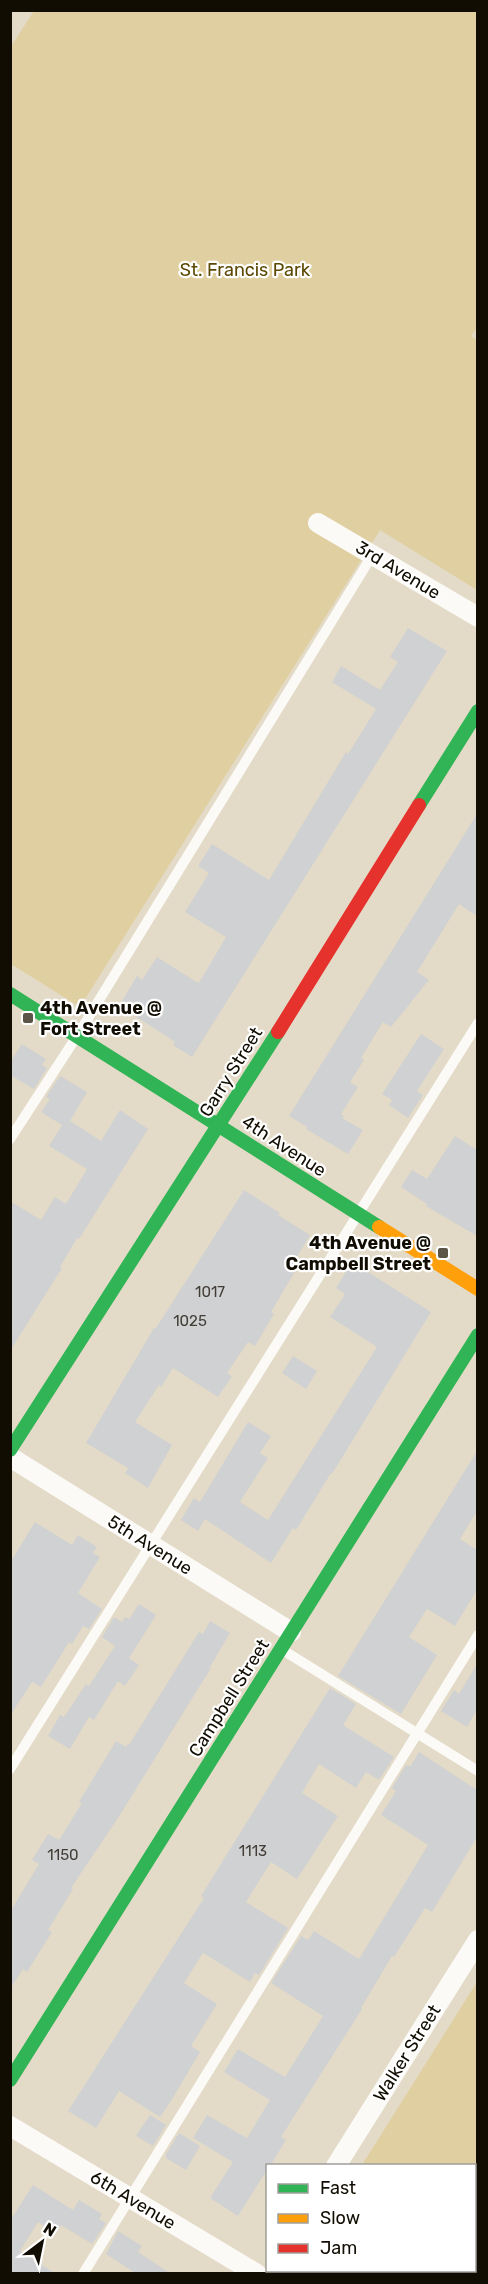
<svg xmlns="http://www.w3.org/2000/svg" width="488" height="2284" font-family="Rubik,sans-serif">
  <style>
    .green { fill: #e0cfa0 }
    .building { fill: #d0d1d3 }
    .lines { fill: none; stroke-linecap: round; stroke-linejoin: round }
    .lane { stroke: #fbfaf7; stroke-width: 10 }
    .street { stroke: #fbfaf7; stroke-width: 20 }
    .fast { stroke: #30b455; stroke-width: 14 }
    .slow { stroke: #ff9f0a; stroke-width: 14 }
    .jam { stroke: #e5322d; stroke-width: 14 }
    .poi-dot { fill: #5b5547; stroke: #fff; stroke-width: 2 }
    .labels { text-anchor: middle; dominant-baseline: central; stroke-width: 4.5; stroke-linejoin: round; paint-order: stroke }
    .number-label { font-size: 15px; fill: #423e36 }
    .park-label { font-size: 18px; fill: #5c4802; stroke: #fff }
    .street-label { font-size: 18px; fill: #120d02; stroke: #fff }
    .poi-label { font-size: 18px; font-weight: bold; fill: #120d02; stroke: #fff; text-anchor: start }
  </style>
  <rect width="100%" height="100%" fill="#e3dbc7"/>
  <!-- green -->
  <g class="green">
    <path d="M34,11H477L478,326L471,336L478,341L477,590L380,530L80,1007L11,964L10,48Z"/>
    <path d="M477,1982V2273L299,2274L296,2272L474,2270V2166L362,2165Z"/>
  </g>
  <!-- building -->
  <g class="building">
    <path d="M408,628L447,651L192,1057L173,1045L175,1042L157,1030L119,1006L137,976L142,980L157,957L198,983L203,976L226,937L185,912L209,873L198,866L212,844L269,880L346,752L348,754L376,709L332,682L341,666L380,690L398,662L390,657Z"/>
    <path d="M477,814V916L459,904L417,972L429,980L391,1027L383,1022L361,1058L364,1060L350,1082L358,1087L341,1114L344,1116L342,1118L363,1130L348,1154L306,1129L307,1127L289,1116Z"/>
    <path d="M421,1034L444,1049L417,1091L423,1095L408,1118L389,1105L392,1100L382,1094Z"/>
    <path d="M22,1044L46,1059L42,1065L47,1068L34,1089L10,1075V1062Z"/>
    <path d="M60,1076L87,1092L70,1121L101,1141L120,1110L148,1129L79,1239L77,1238L60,1267L62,1268L10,1351V1201L41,1220L55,1197L66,1204L87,1169L49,1146L62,1125L41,1112L50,1099L46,1097Z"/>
    <path d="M455,1136L477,1150V1236L426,1206L427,1204L401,1187L412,1170L427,1179Z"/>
    <path d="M244,1190L280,1213L278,1215L310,1235L292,1265L297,1268L271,1312L274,1314L255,1346L248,1342L227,1373L232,1376L218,1397L173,1368L161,1387L159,1385L135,1422L172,1445L148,1488L125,1473L128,1468L86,1443L154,1328H156Z"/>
    <path d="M352,1262L431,1312L332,1474L331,1473L296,1530L293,1528L271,1563L205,1519L198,1531L181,1520L194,1498L200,1502L248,1422L271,1436L260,1453L268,1458L240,1502L268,1520L377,1347L330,1317L345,1294L336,1288Z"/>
    <path d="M293,1356L317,1371L306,1389L282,1373Z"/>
    <path d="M477,1451V1511L460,1539L477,1550V1590L455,1626L427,1609L409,1637L437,1655L401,1714L338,1676Z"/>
    <path d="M35,1522L72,1545L78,1535L97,1547L93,1553L100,1557L78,1593L102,1609L89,1629L83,1626L72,1644L69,1642L41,1687L32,1682L10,1716V1563Z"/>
    <path d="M139,1604L156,1615L129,1658L139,1665L125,1686L118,1681L94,1720L89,1717L70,1749L48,1736L60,1715L64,1717L86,1684L89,1686L115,1646L102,1637L114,1617L122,1622L125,1617L129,1619Z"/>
    <path d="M210,1621L230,1633L210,1667L211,1668L118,1818L71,1888L73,1889L48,1930L52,1932L27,1972L23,1969L10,1989V1912L39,1864L32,1860L48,1834L59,1840L82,1803L79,1802L116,1741L126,1747L128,1744L129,1745L199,1632L203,1634Z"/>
    <path d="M477,1664V1710L467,1727L441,1711L454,1690L459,1694Z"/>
    <path d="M330,1688L356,1704L343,1725L394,1757L379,1780L366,1772L356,1788L319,1764L302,1793L338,1816L297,1879L271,1862L246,1902L288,1928L259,1975L255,1973L250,1982L203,1953L184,1983L217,2004L191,2046L200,2052L171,2101L160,2117L119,2091L96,2128L68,2111L204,1898L201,1896Z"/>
    <path d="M419,1752L477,1790V1837L432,1912L425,1908L394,1957L392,1956L361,2008L362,2009L281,2137L286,2140L270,2166H267V2170L238,2216L210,2198L233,2162L193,2138L207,2115L247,2138L270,2100L224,2072L238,2049L285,2077L323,2016L271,1983L301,1936L308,1940L314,1931L359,1959L428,1845L381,1815L396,1791L392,1788L406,1765L410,1767Z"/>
    <path d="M150,2115L166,2125L153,2146L136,2136Z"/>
    <path d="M179,2133L200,2146L186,2170L166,2158V2154Z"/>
    <path d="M33,2185L73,2210L79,2200L102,2214L99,2219L106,2223L92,2244L61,2225L56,2233L38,2222L20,2251L56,2274H10V2221Z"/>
    <path d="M118,2231L142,2246L138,2252L171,2274H137L106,2254Z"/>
  </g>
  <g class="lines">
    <!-- lane -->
    <g class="lane">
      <path d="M10,1139L77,1036L373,554"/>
      <path d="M281,1649L478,1771"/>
      <path d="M10,1769L478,1023"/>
      <path d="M83,2274L478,1635"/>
    </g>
    <!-- street -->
    <g class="street">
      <path d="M318,523L478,617"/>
      <path d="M10,1457L291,1632"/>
      <path d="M10,2126L257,2274"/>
      <path d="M336,2166L478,1940"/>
    </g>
    <!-- fast -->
    <g class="fast">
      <path d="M419,805L478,711"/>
      <path d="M10,994L379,1227"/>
      <path d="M10,1450L278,1032"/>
      <path d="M10,2080L478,1335"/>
    </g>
    <!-- slow -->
    <path class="slow" d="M379,1227L478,1289"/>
    <!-- jam -->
    <path class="jam" d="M278,1032L419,805"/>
  </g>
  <!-- markers -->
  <g class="poi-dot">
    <rect x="22" y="1012" width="12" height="12" rx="3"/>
    <rect x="437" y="1247" width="12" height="12" rx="3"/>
  </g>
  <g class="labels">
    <!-- number labels -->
    <g class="number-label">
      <text x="210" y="1292">1017</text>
      <text x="190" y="1321">1025</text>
      <text x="253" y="1851">1113</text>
      <text x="63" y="1855">1150</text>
    </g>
    <!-- park labels -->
    <g class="park-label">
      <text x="245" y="270">St. Francis Park</text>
    </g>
    <!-- street labels -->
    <g class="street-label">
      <text transform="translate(398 570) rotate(31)">3rd Avenue</text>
      <text transform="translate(231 1072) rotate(-58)">Garry Street</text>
      <text transform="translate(284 1146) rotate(33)">4th Avenue</text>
      <text transform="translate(150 1545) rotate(32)">5th Avenue</text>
      <text transform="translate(229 1698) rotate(-58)">Campbell Street</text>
      <text transform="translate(407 2053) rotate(-58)">Walker Street</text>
      <text transform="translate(133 2200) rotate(31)">6th Avenue</text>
    </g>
    <!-- poi labels -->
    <g class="poi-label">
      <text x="40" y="1008">4th Avenue @<tspan x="40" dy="21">Fort Street</tspan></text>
      <text x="431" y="1243" text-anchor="end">4th Avenue @<tspan x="431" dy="21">Campbell Street</tspan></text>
    </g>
  </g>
  <!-- border -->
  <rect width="488" height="2284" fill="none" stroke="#120d02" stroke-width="24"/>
  <!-- legend -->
  <rect x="266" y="2164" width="210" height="108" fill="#ffffff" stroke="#a09e9a" stroke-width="1.5"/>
  <rect x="278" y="2184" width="30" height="9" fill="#30b455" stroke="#a09e9a" stroke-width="1.5"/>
  <text x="320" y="2194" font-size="18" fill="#120d02">Fast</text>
  <rect x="278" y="2214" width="30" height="9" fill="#ff9f0a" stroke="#a09e9a" stroke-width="1.5"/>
  <text x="320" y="2224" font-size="18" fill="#120d02">Slow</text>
  <rect x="278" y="2244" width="30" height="9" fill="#e5322d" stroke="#a09e9a" stroke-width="1.5"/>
  <text x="320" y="2254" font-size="18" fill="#120d02">Jam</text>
  <!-- north arrow -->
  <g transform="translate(42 2242) rotate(32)" stroke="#ffffff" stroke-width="4.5" paint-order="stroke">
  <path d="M0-4.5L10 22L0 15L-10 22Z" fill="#120d02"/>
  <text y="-9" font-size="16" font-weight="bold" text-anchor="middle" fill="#120d02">N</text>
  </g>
</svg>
